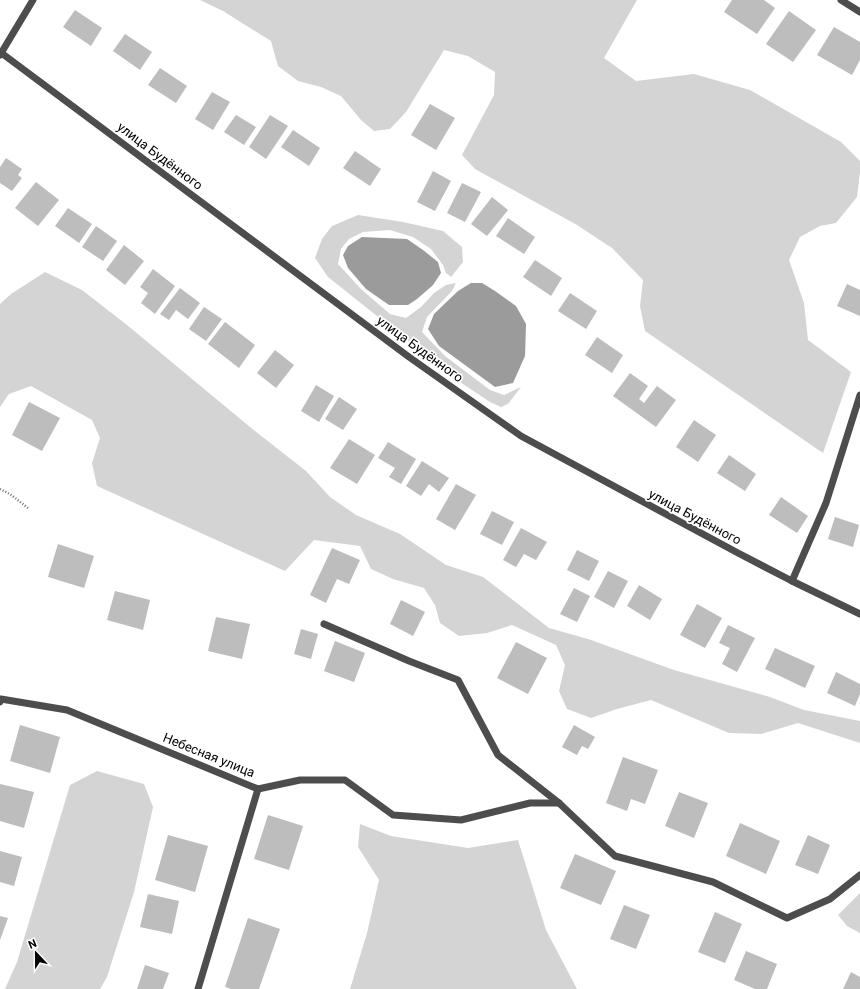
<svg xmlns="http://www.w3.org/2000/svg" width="860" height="989" font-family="Roboto,sans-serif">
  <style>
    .green { fill: #d4d4d4 }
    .water { fill: #9b9b9b }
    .building { fill: #bdbdbd }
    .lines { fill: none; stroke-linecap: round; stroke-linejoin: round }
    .path { stroke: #6f6f6f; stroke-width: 2.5; stroke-dasharray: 1 2; stroke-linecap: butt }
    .minor { stroke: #4d4d4d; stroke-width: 7 }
    .labels { text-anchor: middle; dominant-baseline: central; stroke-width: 3.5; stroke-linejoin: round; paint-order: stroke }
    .street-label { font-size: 13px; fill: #000; stroke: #fff }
  </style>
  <rect width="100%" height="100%" fill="#fff"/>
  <!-- green -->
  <g class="green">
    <path d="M200,0H637L604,58L636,81L694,74L750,90L841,142L860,161V172L857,197L836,223L820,226L800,237L789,260L804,303L808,340L851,372L823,453L645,331L640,306L643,280L612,248L577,225L475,169L462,155L494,95L495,72L468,56L444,50L406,112L390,129L374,131L361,120L341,96L321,87L298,81L278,66L271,41L223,11Z"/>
    <path d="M358,215L403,222L443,231L462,247L463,262L451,277L446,273L443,265L431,249L413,237L390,230L363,232L349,239L341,249L338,264L361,289L390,314L406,318L421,307L434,293L446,285L456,283L452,291L427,317L422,332L445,356L490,390L504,395L521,387L508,404L501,407L490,402L460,382L328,277L315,258L322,239L332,226Z"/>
    <path d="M45,272L82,290L127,325L250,427L306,471L330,497L356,515L400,534L446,565L483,577L549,628L588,639L674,670L770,697L804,710L860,721V743L798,723L761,734L729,733L651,700L617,709L591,718L567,709L559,691L565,665L556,645L512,625L487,633L459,636L440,623L435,605L424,588L393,579L371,569L360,546L314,540L285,571L97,486L92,463L100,438L92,420L31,386L9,394L0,407V304L11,294Z"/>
    <path d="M97,771L144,784L153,807L134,892L107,977L100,989H5L17,962L70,785Z"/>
    <path d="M360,824L391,836L468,848L518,840L546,930L577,989H350L367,933L379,880L358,847Z"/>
    <path d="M860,893V933L847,926L838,915Z"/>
  </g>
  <!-- water -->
  <g class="water">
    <path d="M362,237L407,239L423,250L438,262L441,273L433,285L417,299L408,305H389L366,289L348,268L343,255L348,246Z"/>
    <path d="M471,283H482L495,291L516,306L526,324L525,356L513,383L495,387L439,346L428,329L434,314L458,291Z"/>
  </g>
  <!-- building -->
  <g class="building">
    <path d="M732,0H764L775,8L757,34L724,12Z"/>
    <path d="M75,10L102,28L91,46L63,27Z"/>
    <path d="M789,11L816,30L793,62L766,44Z"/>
    <path d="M834,27L860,42V60L852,75L817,55Z"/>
    <path d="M125,34L152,52L140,70L113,51Z"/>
    <path d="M160,68L187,86L176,103L148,85Z"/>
    <path d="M212,92L230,102L213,130L195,119Z"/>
    <path d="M430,104L455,118L436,150L411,135Z"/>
    <path d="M236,115L256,127L244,145L224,132Z"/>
    <path d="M270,115L288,126L266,159L249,147Z"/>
    <path d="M293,130L320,148L309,166L281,147Z"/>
    <path d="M355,151L381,169L370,186L343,168Z"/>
    <path d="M6,158L22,169L18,175L22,178L12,191L0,183V167Z"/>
    <path d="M433,171L451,181L435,211L417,202Z"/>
    <path d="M36,182L59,200L38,226L15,208Z"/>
    <path d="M462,183L481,192L465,222L447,213Z"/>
    <path d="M492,197L508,210L487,236L471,224Z"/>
    <path d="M68,208L92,224L79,243L55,226Z"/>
    <path d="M508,218L535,237L524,254L496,236Z"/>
    <path d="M96,226L117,241L103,261L82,247Z"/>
    <path d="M124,245L144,261L125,285L106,270Z"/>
    <path d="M535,260L562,278L551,296L523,277Z"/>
    <path d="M153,269L175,286L155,314L141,303L148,293L140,287Z"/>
    <path d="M847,284L860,290V316L837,306Z"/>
    <path d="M180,288L200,303L188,319L176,310L169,320L160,314Z"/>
    <path d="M570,293L597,311L586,329L558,311Z"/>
    <path d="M204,307L222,319L206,341L189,329Z"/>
    <path d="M225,322L255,345L239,368L208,344Z"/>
    <path d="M597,337L623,355L612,373L585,355Z"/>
    <path d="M275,350L294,365L276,388L257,373Z"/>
    <path d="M630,373L648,386L639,399L644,403L657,386L676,400L656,427L613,396Z"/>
    <path d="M316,385L334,396L319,422L301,411Z"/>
    <path d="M339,397L357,409L343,430L325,419Z"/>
    <path d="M29,402L60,418L42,451L12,435Z"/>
    <path d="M694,420L716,435L698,462L676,447Z"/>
    <path d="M349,439L375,455L357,484L330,468Z"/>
    <path d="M388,442L416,459L401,484L389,477L395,468L378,458Z"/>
    <path d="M729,455L756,474L745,491L717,473Z"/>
    <path d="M422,461L449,478L439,492L429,484L421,496L406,486Z"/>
    <path d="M456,484L476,495L455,530L436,519Z"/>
    <path d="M781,497L808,516L797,533L769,515Z"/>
    <path d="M492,511L514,522L502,545L480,534Z"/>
    <path d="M835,517L859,525L853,547L828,539Z"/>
    <path d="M521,528L547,542L536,560L524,554L516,567L503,560Z"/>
    <path d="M58,544L94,556L84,588L48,577Z"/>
    <path d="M332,548L360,560L349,584L337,579L326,603L310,595Z"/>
    <path d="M577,550L599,561L589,581L567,570Z"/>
    <path d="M608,571L628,581L614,608L594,597Z"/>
    <path d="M639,585L662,599L650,620L627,606Z"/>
    <path d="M574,588L590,596L577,622L560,614Z"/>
    <path d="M115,591L150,600L143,630L107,620Z"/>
    <path d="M401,600L425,612L413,636L390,624Z"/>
    <path d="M697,604L722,618L705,648L680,635Z"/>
    <path d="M216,617L250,624L242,659L208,651Z"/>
    <path d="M728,625L755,638L737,672L722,664L730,648L719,643Z"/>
    <path d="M301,629L318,634L311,659L294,654Z"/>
    <path d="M335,641L365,653L354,682L324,671Z"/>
    <path d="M516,642L547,658L528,694L497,678Z"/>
    <path d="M775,648L815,666L805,688L765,669Z"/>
    <path d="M836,672L860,684V694L855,706L827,693Z"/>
    <path d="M20,725L60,737L50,773L10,761Z"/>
    <path d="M574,725L595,737L588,749L582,746L577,755L562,747Z"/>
    <path d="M623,757L658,770L645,804L631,799L627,811L606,803Z"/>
    <path d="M0,784L34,792L24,828L0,821Z"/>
    <path d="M679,792L708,803L694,838L665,826Z"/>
    <path d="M268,815L303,826L289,870L254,859Z"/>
    <path d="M740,823L780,841L766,874L726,856Z"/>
    <path d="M168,835L208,846L195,892L155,880Z"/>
    <path d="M808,835L830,845L818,874L795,865Z"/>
    <path d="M0,851L22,857L14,886L0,882Z"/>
    <path d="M575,854L616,871L601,905L560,888Z"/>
    <path d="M148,894L179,901L172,934L140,927Z"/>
    <path d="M624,905L650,915L636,949L610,939Z"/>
    <path d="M715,912L742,924L725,963L698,952Z"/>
    <path d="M0,916L8,918L0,940Z"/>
    <path d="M248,918L280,929L259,989H231L225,987Z"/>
    <path d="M746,951L777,964L767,989H755L734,980Z"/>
    <path d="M145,965L169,973L163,989H137Z"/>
    <path d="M851,972L860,977V989H843Z"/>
  </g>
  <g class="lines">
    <!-- path -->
    <path class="path" d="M0,489L10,494L28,508"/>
    <!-- minor -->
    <g class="minor">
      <path d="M841,0L860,12"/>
      <path d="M0,52L409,357L521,436L738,553L792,581L860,614"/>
      <path d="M0,55L33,0"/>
      <path d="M792,581L826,503L860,395"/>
      <path d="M324,624L409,661L458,680L498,755L559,803L615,856L713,882L787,918L830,899L860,875"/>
      <path d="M0,702L1,699L67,710L258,789L198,989"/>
      <path d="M258,789L300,780H345L393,815L461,820L530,803H559"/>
    </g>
  </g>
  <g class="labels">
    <!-- street labels -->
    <g class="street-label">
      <text transform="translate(160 156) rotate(37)">улица Будённого</text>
      <text transform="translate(420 349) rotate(36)">улица Будённого</text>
      <text transform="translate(695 517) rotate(28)">улица Будённого</text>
      <text transform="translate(209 755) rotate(22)">Небесная улица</text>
    </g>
  </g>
  <!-- north arrow -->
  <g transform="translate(36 953) rotate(338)" stroke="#ffffff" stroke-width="3" paint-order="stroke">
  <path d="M0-3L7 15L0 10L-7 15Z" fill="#000000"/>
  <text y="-6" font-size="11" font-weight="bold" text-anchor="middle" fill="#000000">N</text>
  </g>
</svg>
